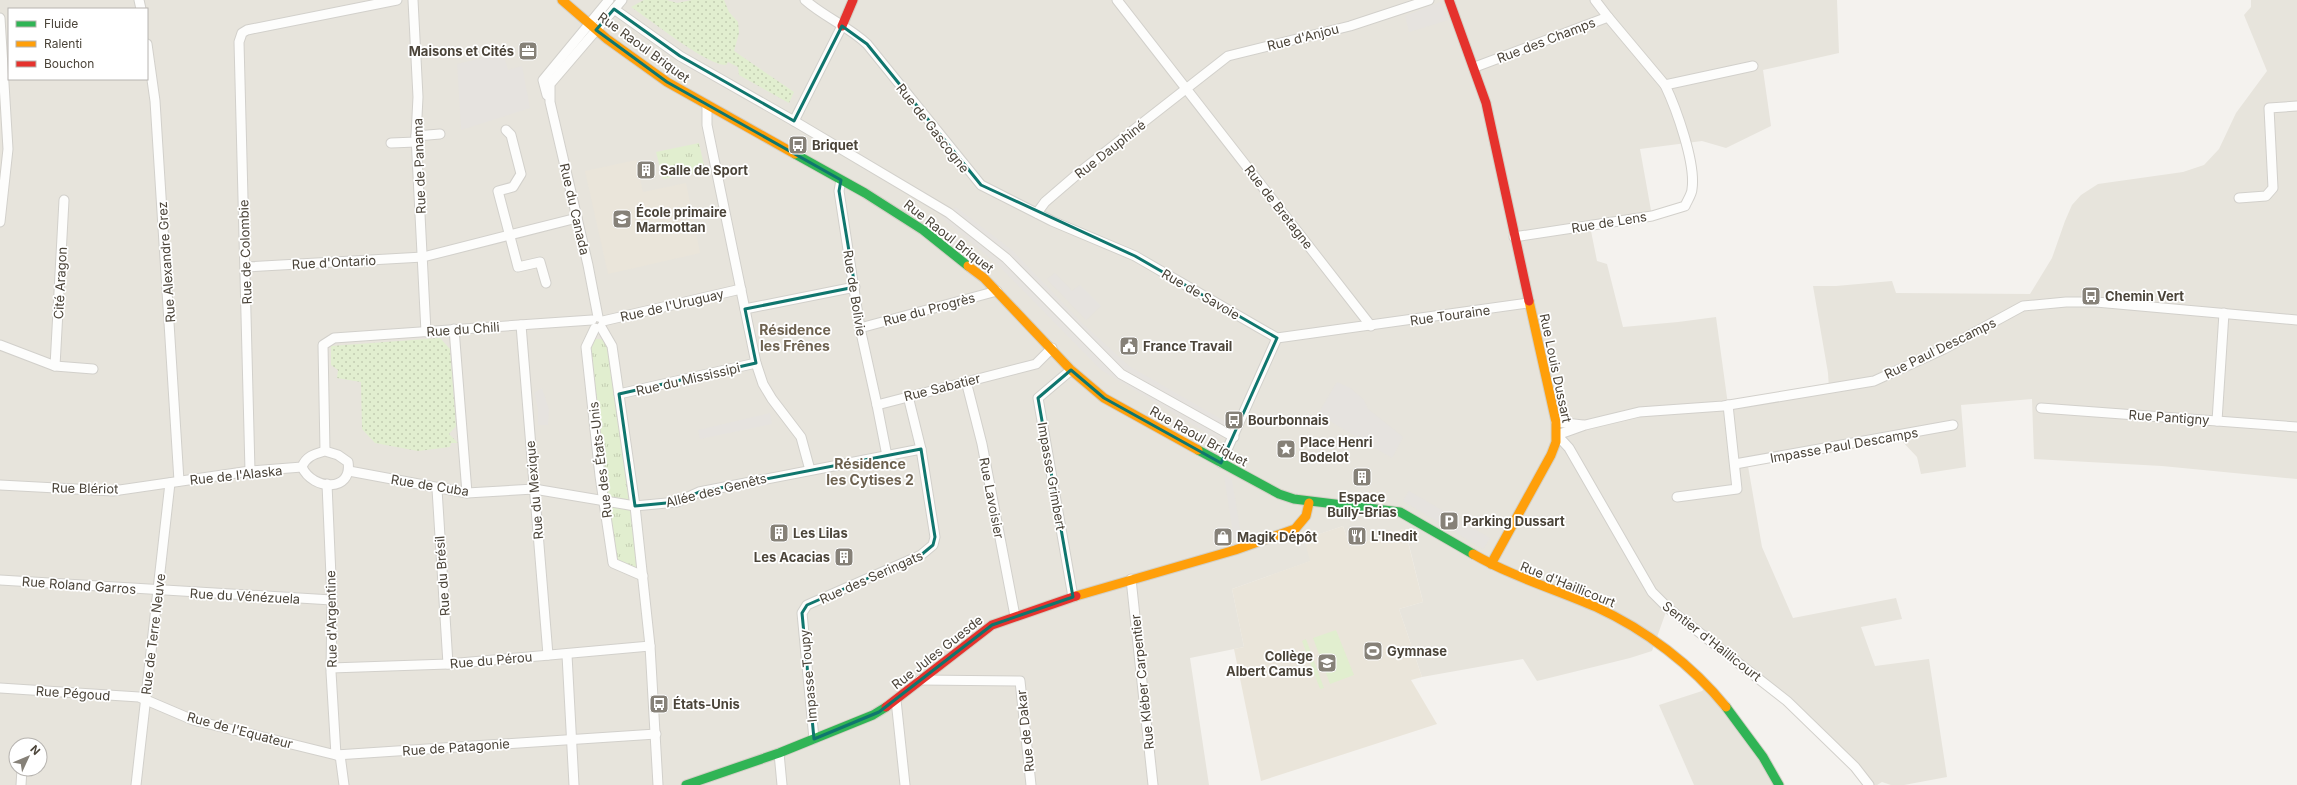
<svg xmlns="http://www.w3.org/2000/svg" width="2297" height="785" font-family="Inter,sans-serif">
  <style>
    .residential { fill: #e7e4dc; fill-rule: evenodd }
    .education { fill: #eae5da }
    .grass { fill: url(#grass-tufts) }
    .park { fill: url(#park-dots) }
    .pitch { fill: #e1eecf }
    .parking { fill: #e6e3df }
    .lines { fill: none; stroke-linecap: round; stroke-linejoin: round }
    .street-casing { stroke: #d2d0cb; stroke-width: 11 }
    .fast-casing { stroke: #d3cfc5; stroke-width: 11 }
    .slow-casing { stroke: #d3cfc5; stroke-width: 11 }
    .jam-casing { stroke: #d3cfc5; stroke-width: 11 }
    .street { stroke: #fdfdfc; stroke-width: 9 }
    .fast { stroke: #30b455; stroke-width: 9 }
    .slow { stroke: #ff9f0a; stroke-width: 9 }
    .jam { stroke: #e5322d; stroke-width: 9 }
    .marked { fill: none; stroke: #0f766e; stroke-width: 3; stroke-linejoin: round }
    .labels { text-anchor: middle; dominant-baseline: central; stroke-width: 3.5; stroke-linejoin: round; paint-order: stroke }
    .street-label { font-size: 13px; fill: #4b4439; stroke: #fff }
    .poi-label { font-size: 13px; font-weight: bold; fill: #4b4439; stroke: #fff; text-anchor: start }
    .neighbourhood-label { font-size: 14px; font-weight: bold; fill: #6e6250; stroke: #fff }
  </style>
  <defs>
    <pattern id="grass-tufts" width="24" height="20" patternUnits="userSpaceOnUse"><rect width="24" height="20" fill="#e1eecf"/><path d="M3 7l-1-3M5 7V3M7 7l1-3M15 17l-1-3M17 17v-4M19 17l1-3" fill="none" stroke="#c3cdb2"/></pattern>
    <pattern id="park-dots" width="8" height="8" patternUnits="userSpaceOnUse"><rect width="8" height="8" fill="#e1eecf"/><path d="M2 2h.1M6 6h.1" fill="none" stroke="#c3cdb2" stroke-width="1.8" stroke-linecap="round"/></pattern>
  </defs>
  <rect width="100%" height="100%" fill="#f4f2ee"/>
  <!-- residential -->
  <g class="residential">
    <path d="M0,0H1837L1839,53L1763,70L1771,126L1726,148L1702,141L1640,149L1652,216L1590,226L1597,261L1607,264L1623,327L1678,322L1716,317L1728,405L1829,389L1828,373L1813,286H1836L1892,281L1896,293L2030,294L2052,258L2065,221L2072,205L2081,195L2098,184L2183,172L2204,165L2219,149L2236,113L2267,71L2244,15L2251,7V0H2297V479L2162,466L2034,459L2032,399L1961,405L1966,467L1921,474L1917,457L1900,439L1748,466L1762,547L1793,618L1896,598L1902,619L1861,627L1875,666L1929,659L1947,777L1904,785H1891L1882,782L1877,785H1869L1787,701L1667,609L1652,651L1630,658L1537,681L1523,659L1422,677L1399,609L1423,602L1406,533H1409L1403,529L1350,547L1343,526L1305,539L1311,561L1232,589L1244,647L1190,658L1209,785H0ZM9,9H147V79H9ZM16,745H40V769H16Z"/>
    <path d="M1708,685L1779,785H1694L1659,705L1702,691Z"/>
  </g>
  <!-- education -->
  <g class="education">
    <path d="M636,160L643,192L686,183L700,253L608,274L585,171Z"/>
    <path d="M1343,526L1350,547L1403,529L1410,533L1406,534L1423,602L1399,609L1422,677L1411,680L1437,724L1261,781L1234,649L1244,647L1232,589L1310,561L1304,539Z"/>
  </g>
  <!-- grass -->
  <g class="grass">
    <path d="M699,143L705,170L663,179L656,152Z"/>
    <path d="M592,339H605L611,348L633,496L629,500L612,498L608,493L590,342Z"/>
    <path d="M613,506L635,511L640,564L636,568L620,564L615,556L610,510Z"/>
  </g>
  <!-- park -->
  <g class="park">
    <path d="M644,0H667L677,3L692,0H724L729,12L738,22L739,33L734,51L794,92L789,103L739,75L738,67L728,62L726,65C706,65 651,20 631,7Z"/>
    <path d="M440,338L450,349L456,426L449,434L458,443H451L450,447L418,451L375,443L362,429L361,382L337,378L338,370L331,365V346Z"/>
  </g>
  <!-- pitch -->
  <g class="pitch">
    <path d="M1336,630L1354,675L1330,684L1313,638Z"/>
    <path d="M1306,639L1324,688L1320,689L1302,641Z"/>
  </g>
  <!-- parking -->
  <g class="parking">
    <path d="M1440,2L1448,20L1409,32L1405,16Z"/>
    <path d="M503,53L508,70L522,66L530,108L461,130L457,64Z"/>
    <path d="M956,207L1013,251L1083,324L1129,366L1228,423L1219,440L1101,370L998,265L941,217Z"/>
    <path d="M1055,273L1072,291L1080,285L1101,306L1086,320L1047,279Z"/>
    <path d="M1337,382L1350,388L1364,400L1368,409L1403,437L1392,458L1318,414Z"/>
    <path d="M542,388L549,410L548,425H538V409L534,393Z"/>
    <path d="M770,413L772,424L700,439L698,430Z"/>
    <path d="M1224,475L1232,480L1241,535L1234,540Z"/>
    <path d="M1409,491L1490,538L1483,549L1403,501Z"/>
  </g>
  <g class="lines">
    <!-- street casing -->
    <g class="street-casing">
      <g id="street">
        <path d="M139,0L141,9"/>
        <path d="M413,0L418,97L416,136L426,332"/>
        <path d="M805,0C824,17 848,26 867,44L981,185L1052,221L1135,256L1277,338L1528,303"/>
        <path d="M1117,0L1371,326"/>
        <path d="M1595,0L1608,17"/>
        <path d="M614,9L680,56L794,121L949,213L1006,258L1121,374L1234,437"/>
        <path d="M0,18L8,149L0,222"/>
        <path d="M147,44L155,101L179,481"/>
        <path d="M1475,67L1608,17L1665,85L1753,66"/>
        <path d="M547,95L543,80L609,0"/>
        <path d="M707,105V125L756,363L763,384L772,399L801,437L810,470"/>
        <path d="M794,121L842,26"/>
        <path d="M506,130L511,135L521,174L513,187L498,191L518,267L540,262L546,283"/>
        <path d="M416,136L440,134"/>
        <path d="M391,143L416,142"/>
        <path d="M841,180L839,191L860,328L877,405"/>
        <path d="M2239,198L2266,196L2273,188L2269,108L2297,106"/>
        <path d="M1037,213L1045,202L1081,171L1228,56L1350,26L1429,0"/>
        <path d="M1514,237L1652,216L1685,206C1687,201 1692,194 1692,189C1696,163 1676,108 1665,85"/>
        <path d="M246,267L423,257L577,218"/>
        <path d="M745,309L855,287"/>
        <path d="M598,317L588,265L550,102V84L622,0"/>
        <path d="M603,321L741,289"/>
        <path d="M521,325L548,655"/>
        <path d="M601,327L612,346L635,506L650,646L658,785"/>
        <path d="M595,328L586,347L600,476L613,563L643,576"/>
        <path d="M860,328L997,291"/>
        <path d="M454,329L467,493"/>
        <path d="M0,345L55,366L93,369"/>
        <path d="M55,366L64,200"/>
        <path d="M1071,370L1038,398L1073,597"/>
        <path d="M966,381L982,444L1015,616"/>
        <path d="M619,394L756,363"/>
        <path d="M2041,408L2297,427"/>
        <path d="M2217,421L2224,313"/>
        <path d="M1556,422L1583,425"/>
        <path d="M325,451C315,454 306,456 302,467C313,491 353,492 348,462L338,455L325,451L323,345L334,338L592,320"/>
        <path d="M887,456L877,405L1036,364L1052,348"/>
        <path d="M1221,463L1277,338"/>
        <path d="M1735,464L1953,425"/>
        <path d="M250,471L239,42L242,33L247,30L397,0"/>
        <path d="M349,471L467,493L534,489L635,506L677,502L699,492L921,449"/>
        <path d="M327,484L332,600L331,672L336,755"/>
        <path d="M0,485L113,491L250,471L302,467"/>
        <path d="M437,489L448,664"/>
        <path d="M1677,497L1737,489L1728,405"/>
        <path d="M1131,579L1153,785"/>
        <path d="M0,580L332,600"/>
        <path d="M567,655L574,785"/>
        <path d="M331,668L448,664L650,646"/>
        <path d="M920,680L1020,681L1031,785"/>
        <path d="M0,688L139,697L193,720L336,755L656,734"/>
        <path d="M896,700L905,785"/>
        <path d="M814,739L802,613L807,605L921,555L933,545L935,537L921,449L908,396"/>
        <path d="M779,753L782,785"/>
        <path d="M340,755L344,785"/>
        <path d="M21,785L22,769"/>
        <path d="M136,785L170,483"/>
        <path d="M1869,785L1855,767L1787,701L1668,608L1652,592L1569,448L1557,435L1585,425L1639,412L1723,406L1874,381L1944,349L2023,306L2066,302H2096L2297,320"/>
      </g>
    </g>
    <!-- fast casing -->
    <g class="fast-casing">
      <g id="fast">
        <path d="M795,154L865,193L923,230L968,266"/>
        <path d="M1198,450L1279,494L1294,499L1400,512L1473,554"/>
        <path d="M1726,707L1763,757L1779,785"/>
        <path d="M686,785L779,753L873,715L886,707"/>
      </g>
    </g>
    <!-- slow casing -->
    <g class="slow-casing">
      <g id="slow">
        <path d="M562,0L607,39L667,82L795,154"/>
        <path d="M968,266L984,278L1071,370L1104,398L1198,450"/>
        <path d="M1473,554C1513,577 1555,589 1596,607C1646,630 1692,665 1726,707"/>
        <path d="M1491,564L1551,455L1556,442V422L1529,301"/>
        <path d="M1076,596L1235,550L1295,529L1306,516L1309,503"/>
      </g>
    </g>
    <!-- jam casing -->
    <g class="jam-casing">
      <g id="jam">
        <path d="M1449,0L1486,103L1529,301"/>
        <path d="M842,26L853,0"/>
        <path d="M886,707L992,625L1076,596"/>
      </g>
    </g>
    <!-- street -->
    <use href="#street" class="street"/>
    <!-- fast -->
    <use href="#fast" class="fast"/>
    <!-- slow -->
    <use href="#slow" class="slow"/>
    <!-- jam -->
    <use href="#jam" class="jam"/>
  </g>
  <!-- marked area -->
  <path class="marked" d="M614,9L680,56L794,121L842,26L867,44L981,185L1135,256L1277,338L1221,463L1104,398L1071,370L1038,398L1073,597L992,625L879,712L814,739L802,613L807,605L921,555L933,545L935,537L921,449L699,492L677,502L635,506L619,394L756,363L745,309L855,287L839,191L841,180L667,82L596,30Z"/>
  <!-- icons -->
  <defs>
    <g id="office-square" transform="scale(1)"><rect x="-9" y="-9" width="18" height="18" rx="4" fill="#868178" stroke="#fff"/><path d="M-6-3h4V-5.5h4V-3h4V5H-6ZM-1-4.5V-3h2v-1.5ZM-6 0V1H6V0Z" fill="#fff"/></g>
    <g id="bus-square" transform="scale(1)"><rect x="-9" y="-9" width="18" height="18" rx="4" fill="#868178" stroke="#fff"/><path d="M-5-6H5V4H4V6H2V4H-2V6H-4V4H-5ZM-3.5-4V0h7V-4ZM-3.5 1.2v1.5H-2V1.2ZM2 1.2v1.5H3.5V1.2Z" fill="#fff"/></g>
    <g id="building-square" transform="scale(1)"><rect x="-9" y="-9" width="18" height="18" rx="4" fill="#868178" stroke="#fff"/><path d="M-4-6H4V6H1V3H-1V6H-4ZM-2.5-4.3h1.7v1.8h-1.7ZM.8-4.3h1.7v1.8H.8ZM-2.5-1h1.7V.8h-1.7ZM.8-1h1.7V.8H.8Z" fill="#fff"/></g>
    <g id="school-square" transform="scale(1)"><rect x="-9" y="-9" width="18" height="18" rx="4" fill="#868178" stroke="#fff"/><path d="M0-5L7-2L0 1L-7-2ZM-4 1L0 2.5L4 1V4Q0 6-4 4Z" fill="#fff"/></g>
    <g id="civic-square" transform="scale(1)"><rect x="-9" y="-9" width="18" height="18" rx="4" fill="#868178" stroke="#fff"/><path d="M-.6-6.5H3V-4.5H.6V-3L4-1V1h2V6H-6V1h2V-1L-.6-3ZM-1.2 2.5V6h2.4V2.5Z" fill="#fff"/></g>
    <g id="sight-square" transform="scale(1)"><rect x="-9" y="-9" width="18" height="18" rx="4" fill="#868178" stroke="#fff"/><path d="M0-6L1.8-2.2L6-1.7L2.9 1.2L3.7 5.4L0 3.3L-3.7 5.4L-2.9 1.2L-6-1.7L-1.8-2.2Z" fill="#fff"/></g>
    <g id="parking-square" transform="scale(1)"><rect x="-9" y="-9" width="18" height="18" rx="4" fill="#868178" stroke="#fff"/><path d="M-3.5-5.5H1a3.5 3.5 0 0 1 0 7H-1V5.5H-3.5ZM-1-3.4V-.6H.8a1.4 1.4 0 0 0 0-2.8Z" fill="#fff"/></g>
    <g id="restaurant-square" transform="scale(1)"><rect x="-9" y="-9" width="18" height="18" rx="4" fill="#868178" stroke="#fff"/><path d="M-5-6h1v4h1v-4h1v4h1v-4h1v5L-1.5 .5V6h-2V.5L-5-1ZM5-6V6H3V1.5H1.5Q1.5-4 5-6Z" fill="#fff"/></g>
    <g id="shop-square" transform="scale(1)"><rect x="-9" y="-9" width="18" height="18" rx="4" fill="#868178" stroke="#fff"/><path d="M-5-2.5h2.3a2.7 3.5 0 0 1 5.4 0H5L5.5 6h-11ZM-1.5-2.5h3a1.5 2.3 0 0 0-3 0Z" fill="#fff"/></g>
    <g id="stadium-square" transform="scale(1)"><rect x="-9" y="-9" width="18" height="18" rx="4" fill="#868178" stroke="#fff"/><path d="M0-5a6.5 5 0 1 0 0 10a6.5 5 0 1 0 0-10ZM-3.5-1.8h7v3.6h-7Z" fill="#fff"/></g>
  </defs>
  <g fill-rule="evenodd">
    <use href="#office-square" x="528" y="51"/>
    <use href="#bus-square" x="798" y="145"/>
    <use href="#building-square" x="646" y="170"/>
    <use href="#school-square" x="622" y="219"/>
    <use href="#bus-square" x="2091" y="296"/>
    <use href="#civic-square" x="1129" y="346"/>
    <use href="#bus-square" x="1234" y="420"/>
    <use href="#sight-square" x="1286" y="449"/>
    <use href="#building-square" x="1362" y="477"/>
    <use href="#parking-square" x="1449" y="521"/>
    <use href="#building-square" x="779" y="533"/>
    <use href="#restaurant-square" x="1357" y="536"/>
    <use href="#shop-square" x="1223" y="537"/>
    <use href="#building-square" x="844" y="557"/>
    <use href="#stadium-square" x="1373" y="651"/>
    <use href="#school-square" x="1327" y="663"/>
    <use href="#bus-square" x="659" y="704"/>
  </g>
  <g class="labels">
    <!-- street labels -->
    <g class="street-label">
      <text transform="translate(1303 37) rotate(-14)">Rue d'Anjou</text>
      <text transform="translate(1546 40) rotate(-21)">Rue des Champs</text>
      <text transform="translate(644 47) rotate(36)">Rue Raoul Briquet</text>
      <text transform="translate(933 128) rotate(52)">Rue de Gascogne</text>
      <text transform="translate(1110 149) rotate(-38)">Rue Dauphiné</text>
      <text transform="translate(419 166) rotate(-92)">Rue de Panama</text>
      <text transform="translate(1279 207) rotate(52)">Rue de Bretagne</text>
      <text transform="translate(575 209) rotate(77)">Rue du Canada</text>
      <text transform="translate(1609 222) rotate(-9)">Rue de Lens</text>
      <text transform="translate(949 236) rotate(38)">Rue Raoul Briquet</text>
      <text transform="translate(245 252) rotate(-92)">Rue de Colombie</text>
      <text transform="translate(166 262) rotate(-94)">Rue Alexandre Grez</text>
      <text transform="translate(334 262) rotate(-3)">Rue d'Ontario</text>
      <text transform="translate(60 283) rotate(-87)">Cité Aragon</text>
      <text transform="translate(855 293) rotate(81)">Rue de Bolivie</text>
      <text transform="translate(1201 294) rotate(30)">Rue de Savoie</text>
      <text transform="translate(672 305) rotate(-13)">Rue de l'Uruguay</text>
      <text transform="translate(929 309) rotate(-15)">Rue du Progrès</text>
      <text transform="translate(1450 315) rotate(-8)">Rue Touraine</text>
      <text transform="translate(463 329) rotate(-4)">Rue du Chili</text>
      <text transform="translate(1940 348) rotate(-26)">Rue Paul Descamps</text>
      <text transform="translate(1556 368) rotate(78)">Rue Louis Dussart</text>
      <text transform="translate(688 379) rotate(-13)">Rue du Mississipi</text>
      <text transform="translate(942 387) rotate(-14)">Rue Sabatier</text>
      <text transform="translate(2169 417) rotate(4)">Rue Pantigny</text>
      <text transform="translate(1199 436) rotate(29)">Rue Raoul Briquet</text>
      <text transform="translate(1844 445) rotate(-10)">Impasse Paul Descamps</text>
      <text transform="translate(600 460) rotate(-97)">Rue des États-Unis</text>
      <text transform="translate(236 475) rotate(-6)">Rue de l'Alaska</text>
      <text transform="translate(1052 476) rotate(80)">Impasse Grimbert</text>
      <text transform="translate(430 485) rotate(9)">Rue de Cuba</text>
      <text transform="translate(85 488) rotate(1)">Rue Blériot</text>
      <text transform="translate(534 490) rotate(-95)">Rue du Mexique</text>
      <text transform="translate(716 490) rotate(-14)">Allée des Genêts</text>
      <text transform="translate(992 498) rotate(79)">Rue Lavoisier</text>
      <text transform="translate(442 576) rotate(-94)">Rue du Brésil</text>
      <text transform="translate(871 577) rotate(-24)">Rue des Seringats</text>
      <text transform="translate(1568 584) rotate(22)">Rue d'Haillicourt</text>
      <text transform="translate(79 585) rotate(4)">Rue Roland Garros</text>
      <text transform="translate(245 596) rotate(3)">Rue du Vénézuela</text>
      <text transform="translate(331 619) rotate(-91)">Rue d'Argentine</text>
      <text transform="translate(153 634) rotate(-83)">Rue de Terre Neuve</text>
      <text transform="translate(1712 641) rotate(38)">Sentier d'Haillicourt</text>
      <text transform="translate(937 652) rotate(-38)">Rue Jules Guesde</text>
      <text transform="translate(491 660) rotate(-5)">Rue du Pérou</text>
      <text transform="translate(808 676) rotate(-95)">Impasse Toupy</text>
      <text transform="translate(1142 682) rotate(-96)">Rue Kléber Carpentier</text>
      <text transform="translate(73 693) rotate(4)">Rue Pégoud</text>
      <text transform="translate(240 730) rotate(15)">Rue de l'Equateur</text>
      <text transform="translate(1025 731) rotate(-96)">Rue de Dakar</text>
      <text transform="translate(456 747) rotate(-4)">Rue de Patagonie</text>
    </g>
    <!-- poi labels -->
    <g class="poi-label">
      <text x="514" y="51" text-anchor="end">Maisons et Cités</text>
      <text x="812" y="145">Briquet</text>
      <text x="660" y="170">Salle de Sport</text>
      <text x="636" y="212">École primaire<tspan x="636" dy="15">Marmottan</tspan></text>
      <text x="2105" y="296">Chemin Vert</text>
      <text x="1143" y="346">France Travail</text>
      <text x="1248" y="420">Bourbonnais</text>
      <text x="1300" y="442">Place Henri<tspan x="1300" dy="15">Bodelot</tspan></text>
      <text x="1362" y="497" text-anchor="middle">Espace<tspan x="1362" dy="15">Bully-Brias</tspan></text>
      <text x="1463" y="521">Parking Dussart</text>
      <text x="793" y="533">Les Lilas</text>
      <text x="1371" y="536">L'Inedit</text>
      <text x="1237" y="537">Magik Dépôt</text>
      <text x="830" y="557" text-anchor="end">Les Acacias</text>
      <text x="1387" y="651">Gymnase</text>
      <text x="1313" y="656" text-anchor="end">Collège<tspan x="1313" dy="15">Albert Camus</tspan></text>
      <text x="673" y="704">États-Unis</text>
    </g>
    <!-- neighbourhood labels -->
    <g class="neighbourhood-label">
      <text x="795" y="329">Résidence<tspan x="795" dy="16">les Frênes</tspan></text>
      <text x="870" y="463">Résidence<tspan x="870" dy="16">les Cytises 2</tspan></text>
    </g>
  </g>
  <!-- legend -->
  <rect x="8" y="8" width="140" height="72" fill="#ffffff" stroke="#b7b4b0"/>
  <rect x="16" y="21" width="20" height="6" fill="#30b455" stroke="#b7b4b0"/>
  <text x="44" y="28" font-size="12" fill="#4b4439">Fluide</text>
  <rect x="16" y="41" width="20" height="6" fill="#ff9f0a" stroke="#b7b4b0"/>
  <text x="44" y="48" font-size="12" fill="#4b4439">Ralenti</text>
  <rect x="16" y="61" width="20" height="6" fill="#e5322d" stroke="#b7b4b0"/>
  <text x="44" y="68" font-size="12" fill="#4b4439">Bouchon</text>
  <!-- north arrow -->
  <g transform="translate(28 757) rotate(46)"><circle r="19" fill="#ffffff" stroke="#b7b4b0"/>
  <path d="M0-3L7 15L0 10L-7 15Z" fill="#868178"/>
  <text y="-6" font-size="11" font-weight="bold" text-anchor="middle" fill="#4b4439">N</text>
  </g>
</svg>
